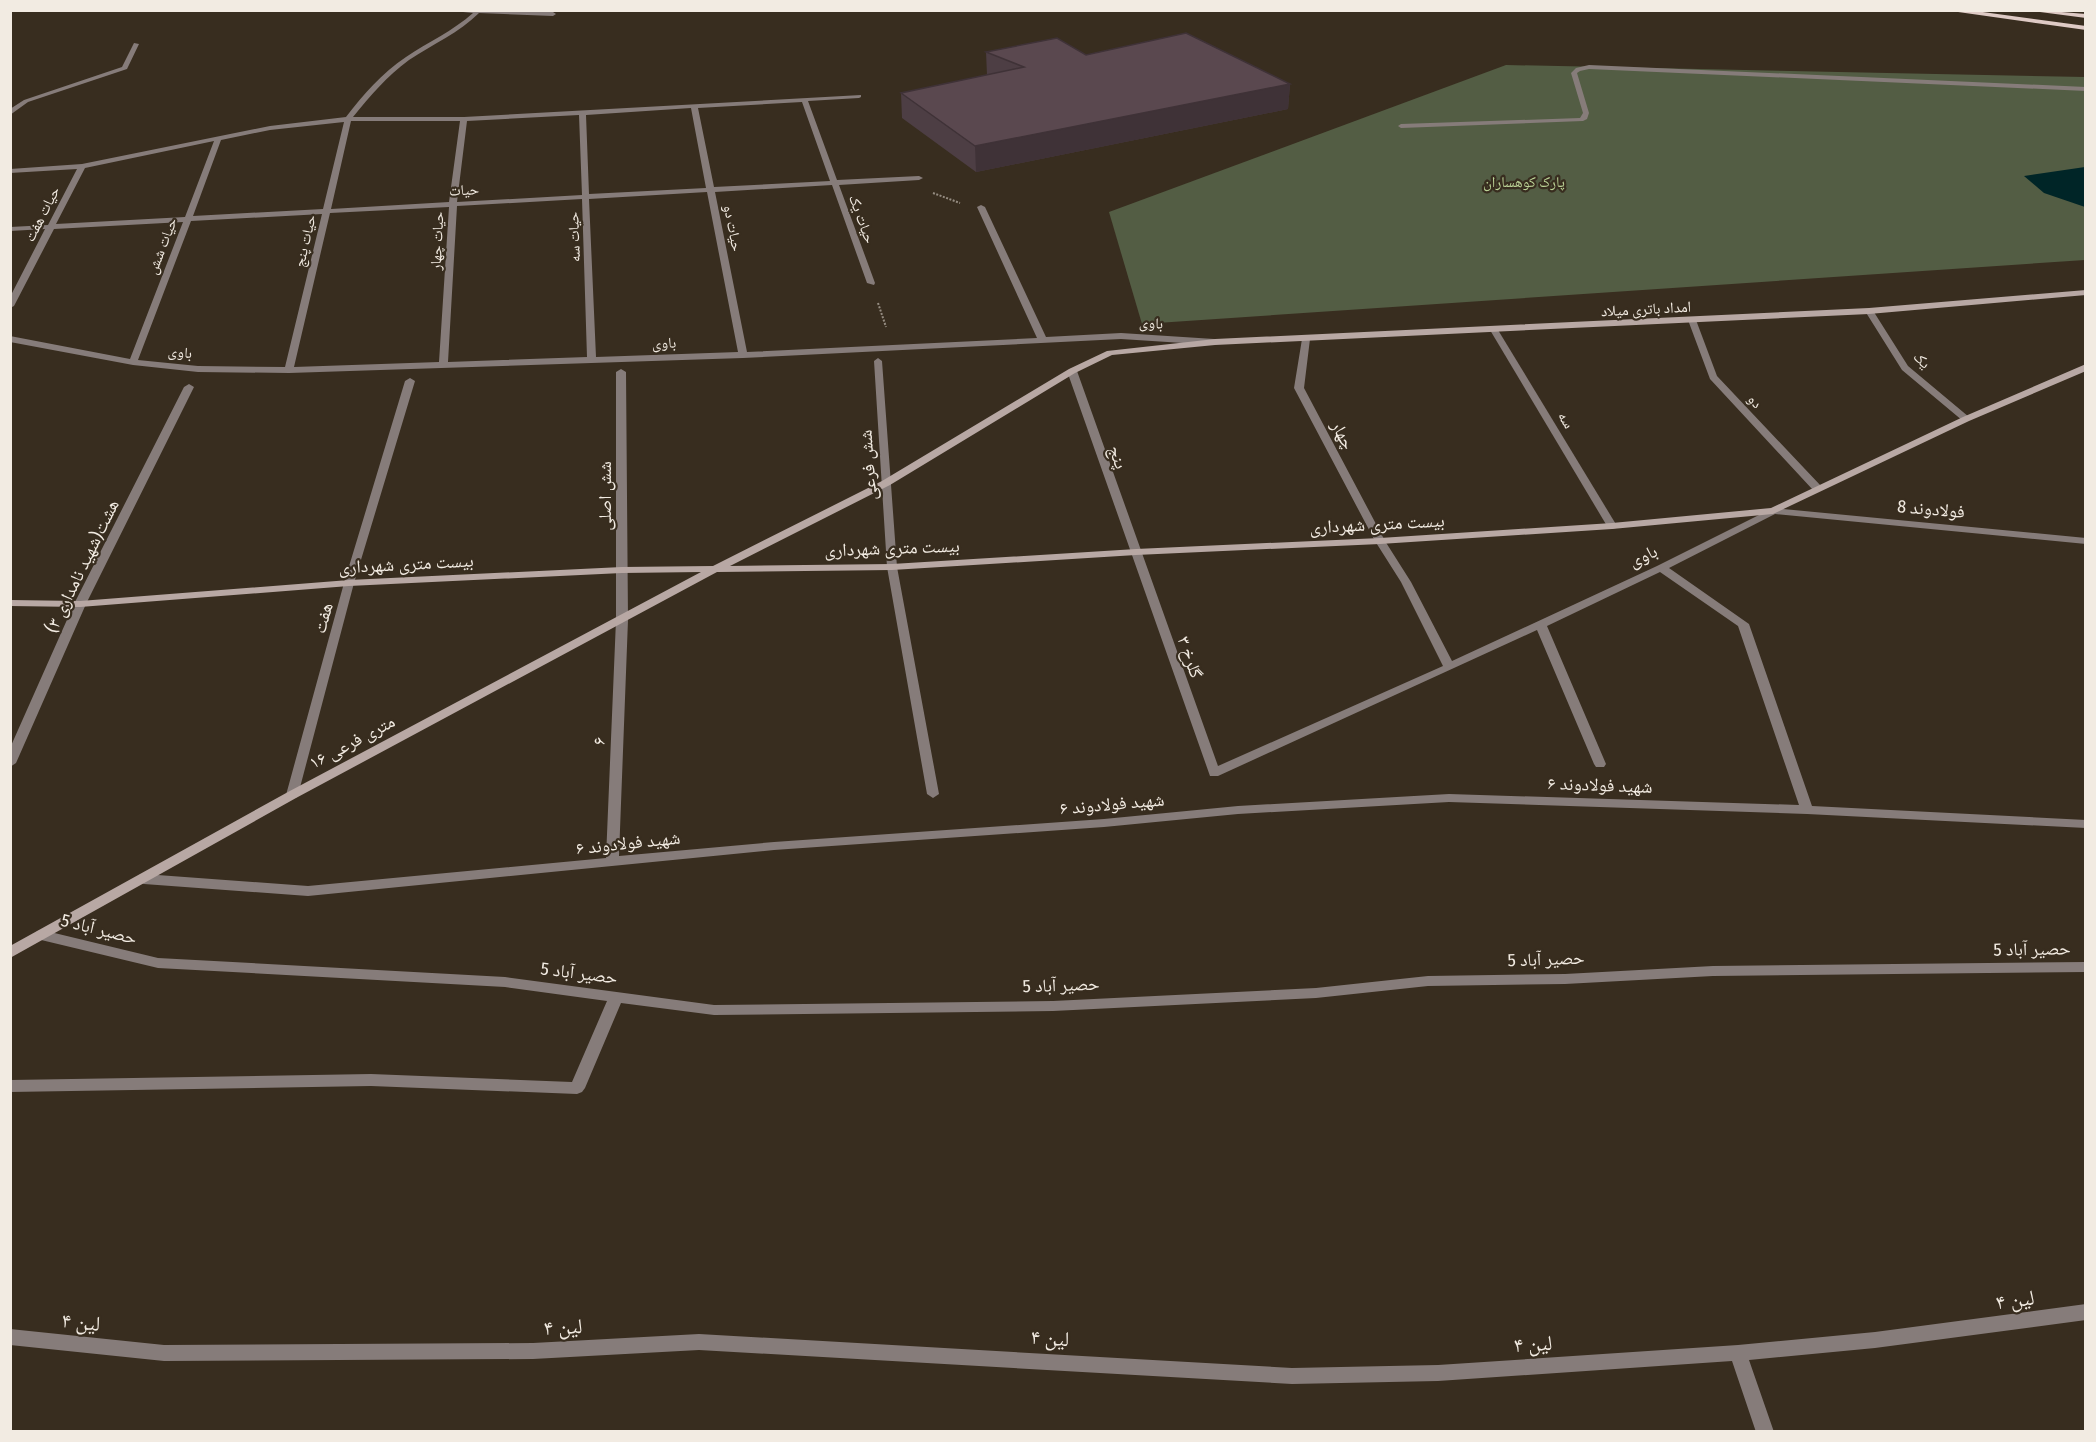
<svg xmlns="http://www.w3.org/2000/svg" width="2096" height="1442" font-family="'Fira Sans Condensed','Noto Naskh Arabic',sans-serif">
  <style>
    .green { fill: #535d44 }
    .water { fill: #002527 }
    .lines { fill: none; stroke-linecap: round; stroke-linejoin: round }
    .path { stroke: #968d82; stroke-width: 2; stroke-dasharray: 2 1.5; stroke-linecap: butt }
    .lane { fill: #867c7a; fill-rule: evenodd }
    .street { fill: #867c7a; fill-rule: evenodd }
    .secondary { fill: #b8a8a4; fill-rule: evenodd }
    .primary { fill: #decac5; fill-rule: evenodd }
    .wall { fill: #4d3e44 }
    .shaded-wall { fill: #3f3237 }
    .building { fill: #5a484f; stroke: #3f3237; stroke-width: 1.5 }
    .labels { text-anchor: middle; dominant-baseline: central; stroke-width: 4.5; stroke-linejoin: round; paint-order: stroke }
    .far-park-label { font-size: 15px; fill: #bcd397; stroke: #382d1f }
    .far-street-label { font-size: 15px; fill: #f2ebe2; stroke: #382d1f }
    .street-label { font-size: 18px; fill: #f2ebe2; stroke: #382d1f }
    .near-street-label { font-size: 21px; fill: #f2ebe2; stroke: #382d1f }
  </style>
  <rect width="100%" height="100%" fill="#382d1f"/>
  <!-- green -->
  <path class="green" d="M1506,65L2085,77V260L1142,324L1109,212Z"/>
  <!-- water -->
  <path class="water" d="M2085,167V207L2044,193L2024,176Z"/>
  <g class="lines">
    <!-- path -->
    <g class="path">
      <path d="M933,193L960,203"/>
      <path d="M878,303L886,327"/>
    </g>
    <!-- lane -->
    <path class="lane" d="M1589,65L2086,87V91L1589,69L1580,71L1577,73L1589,113L1587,119L1583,121L1401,128L1398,126L1401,124L1580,118L1583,113L1571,73L1576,68Z"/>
    <!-- street -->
    <g class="street">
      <path d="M443,10L553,12L556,14L553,16L479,13C459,33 433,44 409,60C387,76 370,96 353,117H464L861,95V97L859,98L808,101L837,180L919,176L923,178L919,180L839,185L875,283L874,285L867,283L832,185L715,192L747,352L1037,338L977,207L981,205L985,207L1046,337L1121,333L1214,339L1218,342L1214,345L1121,339L743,358L289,373L198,372L133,365L10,342V336L130,359L183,222L54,229L14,306L10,308V297L45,229L10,231V227L48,225L77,169L10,173V169L82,164L270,126L346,117C363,95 382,73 406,57C428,42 453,31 473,13ZM802,102L830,181L714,187L698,108ZM691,108L706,188L589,194L586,115ZM579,115L582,195L457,202L467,121ZM351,121H460L449,202L331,209ZM344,122L323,209L193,216L221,140L270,130ZM214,141L185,217L56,224L85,168ZM707,192L738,352L596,357L589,199ZM582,199L587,357L448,362L457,206ZM449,207L439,362L294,367L330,213ZM322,214L285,367L198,366L138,360L191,221Z"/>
      <path d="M134,43L139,44L127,69L28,102L10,115V109L24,100L122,67Z"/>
      <path d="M1866,309H1872L1908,366L1969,417V421H1963L1902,370L1865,311Z"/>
      <path d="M1692,317L1696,320L1717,376L1821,486V490H1813L1710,379L1688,320Z"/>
      <path d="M1494,327L1498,330L1617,526L1616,528L1612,529L1607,526L1490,330Z"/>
      <path d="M1306,336L1310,339L1304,388L1385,541L1411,582L1452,661L1657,566L1773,508L2086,538V544L1775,514L1669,568L1749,624L1812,806L2086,820V828L1807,814L1449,802L1238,814L1104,827L774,850L308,896L144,884L139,882L137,879L139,876L144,874L308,886L606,858L616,620V372L621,369L626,372L628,620L619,856L774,842L1104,819L1238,806L1449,794L1799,805L1738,626L1660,572L1547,626L1606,764L1604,767H1596L1594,764L1537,630L1218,776H1210L1067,371L1072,368L1077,371L1218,766L1443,666L1401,582L1375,541L1294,388L1302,339Z"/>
      <path d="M878,358L882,361L897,567L939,794L933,798L927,794L887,567L874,361Z"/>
      <path d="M410,378L415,381L354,583L298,795L296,798H288L286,795L344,583L405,381Z"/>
      <path d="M189,384L194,387L86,604L16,763L10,767V748L74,604L184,387Z"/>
      <path d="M42,930L158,958L505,977L714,1005L1053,1001L1316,988L1428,976L1565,974L1713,966L2086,962V972L1713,976L1565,984L1428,986L1316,998L1053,1011L714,1015L621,1003L585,1088L582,1092L577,1094L371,1086L10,1092V1080L371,1074L572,1082L607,1001L505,987L158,968L37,939L35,935L37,931Z"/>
      <path d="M2086,1304V1320L1875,1348L1749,1360L1774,1432H1756L1732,1361L1438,1381L1292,1384L699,1350L533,1359L164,1361L10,1345V1329L164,1345L533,1343L699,1334L1292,1368L1438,1365L1738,1345L1875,1332Z"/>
    </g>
    <!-- secondary -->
    <path class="secondary" d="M2086,290V295L1869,314L1215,345L1112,355L1075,373L890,485L730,566L892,564L1136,549L1380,538L1612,523L1771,508L1963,417L2086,364V371L1969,421L1773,514L1612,529L1380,544L1136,555L892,570L717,572L296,798L10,958V946L288,792L701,572L622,573L349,586L80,607L10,606V600L80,601L349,580L622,567L713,566L882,481L1069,369L1107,351L1215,339L1869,308Z"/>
    <!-- primary -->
    <g class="primary">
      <path d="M1944,10H1968L2086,26V30Z"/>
      <path d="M2037,10L2086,14V18L2040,12Z"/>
    </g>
  </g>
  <!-- wall -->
  <path class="wall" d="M986,52L1086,55L1290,84L1288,109L976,172L902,118L901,93L987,75Z"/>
  <!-- shaded-wall -->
  <path class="shaded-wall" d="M1290,84L1288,109L976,172L975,146Z"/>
  <!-- building -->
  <path class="building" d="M1186,33L1290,84L975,146L901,93L1024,67L986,52L1057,38L1086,55Z"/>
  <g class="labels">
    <!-- far-park labels -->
    <g class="far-park-label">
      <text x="1524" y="182">پارک کوهساران</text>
    </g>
    <!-- far-street labels -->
    <g class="far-street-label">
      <text transform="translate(464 190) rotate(-3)">حیات</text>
      <text transform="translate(42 214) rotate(-63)">حیات هفت</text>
      <text transform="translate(862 219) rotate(70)">حیات یک</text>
      <text transform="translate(733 228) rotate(79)">حیات دو</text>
      <text transform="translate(574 237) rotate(-92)">حیات سه</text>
      <text transform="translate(305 241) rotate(-77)">حیات پنج</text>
      <text transform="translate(437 241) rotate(-87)">حیات چهار</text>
      <text transform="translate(162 246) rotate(-69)">حیات شش</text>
      <text transform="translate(1646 309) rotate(-3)">امداد باتری میلاد</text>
      <text transform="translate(1151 323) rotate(3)">باوی</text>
      <text transform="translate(664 343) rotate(-2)">باوی</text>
      <text transform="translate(180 352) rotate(6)">باوی</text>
      <text transform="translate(1922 360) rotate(46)">یک</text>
      <text transform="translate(1755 401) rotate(48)">دو</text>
      <text transform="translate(1566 420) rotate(59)">سه</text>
    </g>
    <!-- street labels -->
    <g class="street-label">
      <text transform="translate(1343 435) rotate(62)">چهار</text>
      <text transform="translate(1118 457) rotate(71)">پنج</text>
      <text transform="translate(868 465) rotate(-94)">شش فرعی</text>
      <text transform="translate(605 496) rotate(-90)">شش اصلی</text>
      <text transform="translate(1931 509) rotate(5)">فولادوند 8</text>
      <text transform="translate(1377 524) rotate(-3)">بیست متری شهرداری</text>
      <text transform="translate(892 548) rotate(-2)">بیست متری شهرداری</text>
      <text transform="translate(1643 556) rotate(-25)">باوی</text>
      <text transform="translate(406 564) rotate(-3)">بیست متری شهرداری</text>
      <text transform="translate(82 566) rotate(-64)">هشت(شهید نامداری ۳)</text>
      <text transform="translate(323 618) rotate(-75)">هفت</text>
      <text transform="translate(1190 657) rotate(71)">گلرخ ۳</text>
      <text transform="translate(599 741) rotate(-88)">۶</text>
      <text transform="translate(352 742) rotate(-28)">۱۶ متری فرعی</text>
      <text transform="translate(1600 785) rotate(2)">شهید فولادوند ۶</text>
      <text transform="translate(1112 804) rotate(-5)">شهید فولادوند ۶</text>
      <text transform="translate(628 843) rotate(-6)">شهید فولادوند ۶</text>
      <text transform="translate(99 929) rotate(14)">حصیر آباد 5</text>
      <text transform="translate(2032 949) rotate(-1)">حصیر آباد 5</text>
      <text transform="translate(1546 959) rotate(-2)">حصیر آباد 5</text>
      <text transform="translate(579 973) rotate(7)">حصیر آباد 5</text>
      <text transform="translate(1061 985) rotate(-2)">حصیر آباد 5</text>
    </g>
    <!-- near-street labels -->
    <g class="near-street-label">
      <text transform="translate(2015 1300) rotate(-8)">لین ۴</text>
      <text transform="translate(81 1322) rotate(6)">لین ۴</text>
      <text transform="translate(563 1327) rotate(-3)">لین ۴</text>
      <text transform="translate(1050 1338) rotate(4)">لین ۴</text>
      <text transform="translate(1533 1344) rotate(-4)">لین ۴</text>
    </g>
  </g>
  <!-- border -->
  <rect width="2096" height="1442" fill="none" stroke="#f2ebe2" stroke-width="24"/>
</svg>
